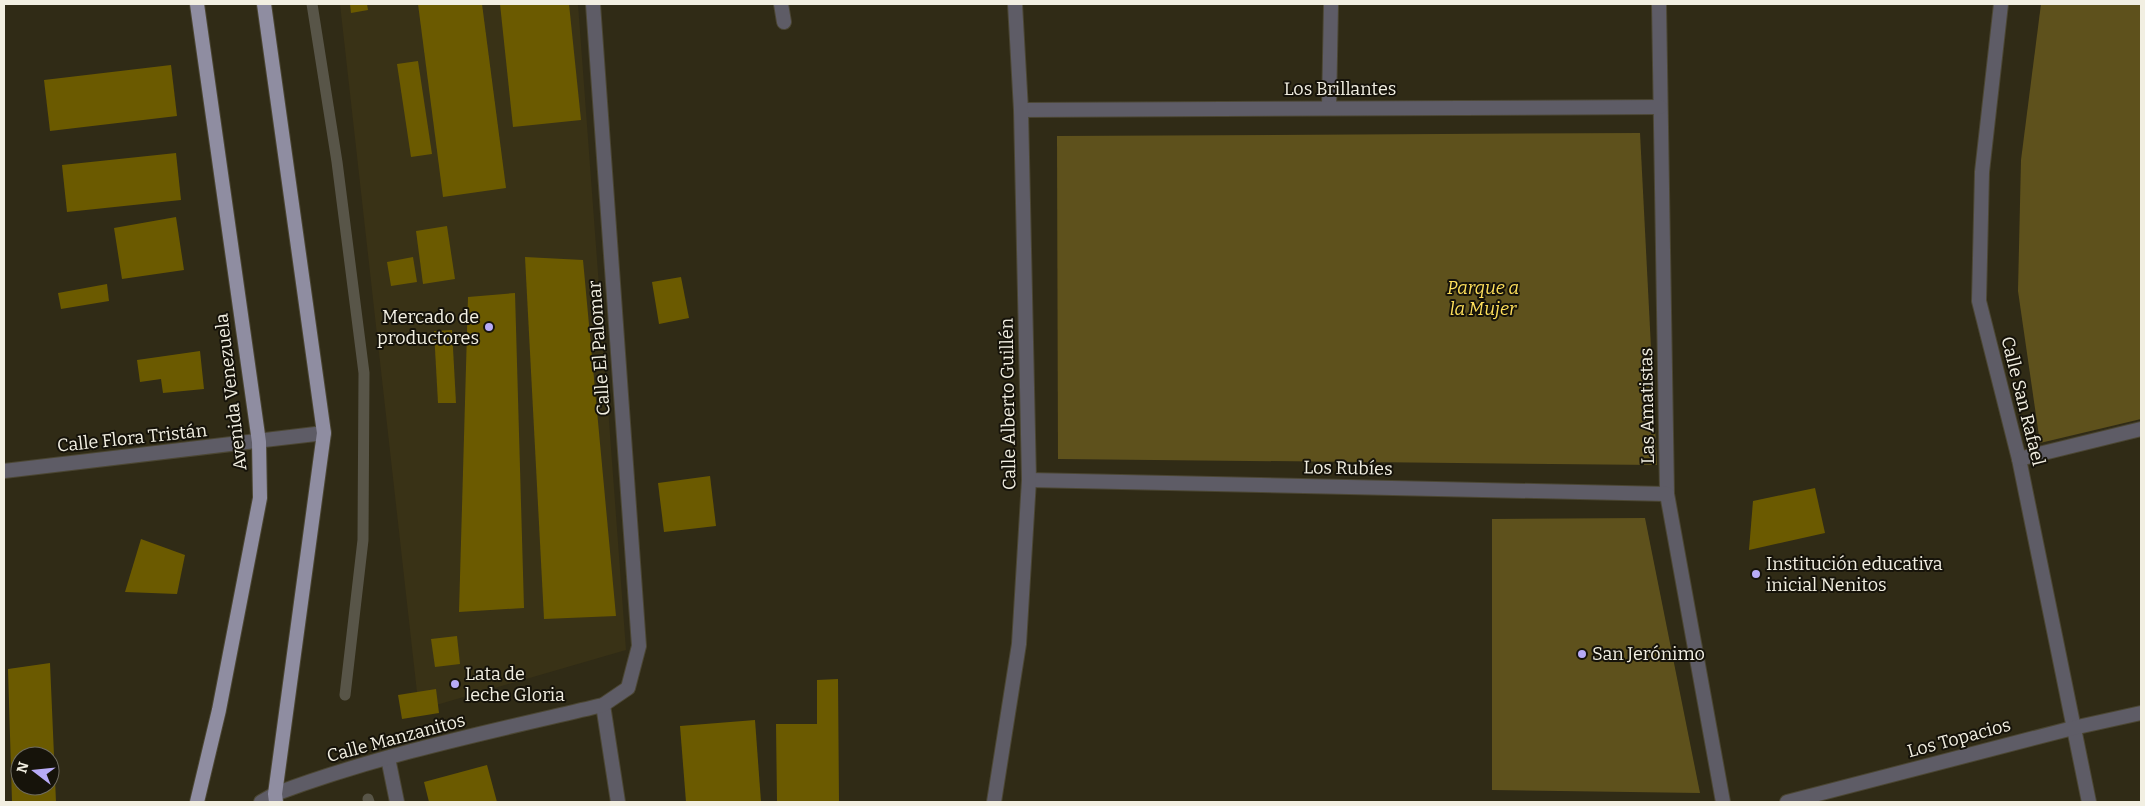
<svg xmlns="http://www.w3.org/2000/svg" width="2145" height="806" font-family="Bitter,serif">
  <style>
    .built { fill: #393216 }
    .green { fill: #5e511c }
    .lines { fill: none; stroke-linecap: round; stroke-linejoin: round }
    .stream { stroke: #585548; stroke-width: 11 }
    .building { fill: #6b5a00; fill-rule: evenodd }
    .service-casing { stroke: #4b4633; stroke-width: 16 }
    .minor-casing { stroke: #4b4633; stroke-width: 16 }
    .tertiary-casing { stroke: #4b4633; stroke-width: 16 }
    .primary-casing { stroke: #4b4633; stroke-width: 16 }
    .service { stroke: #5e5c66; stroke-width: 14 }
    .minor { stroke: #5e5c66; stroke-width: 14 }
    .tertiary { stroke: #5e5c66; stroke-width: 14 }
    .primary { stroke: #8f8da1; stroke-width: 14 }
    .poi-dot { fill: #b8abf7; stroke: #16130a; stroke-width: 2 }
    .labels { text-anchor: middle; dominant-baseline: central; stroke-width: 4; stroke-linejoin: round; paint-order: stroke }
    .street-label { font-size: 18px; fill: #f2efe2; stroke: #16130a }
    .park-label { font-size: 18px; font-style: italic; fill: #fedf5b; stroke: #16130a }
    .poi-label { font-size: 18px; fill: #f2efe2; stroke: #16130a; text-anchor: start }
  </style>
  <rect width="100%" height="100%" fill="#302b16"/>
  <!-- built -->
  <path class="built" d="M340,4H578L626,650L419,710Z"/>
  <!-- green -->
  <g class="green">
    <path d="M2041,4H2141V419L2040,443L2018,291L2021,160Z"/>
    <path d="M1640,133L1657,465L1058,459L1057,136Z"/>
    <path d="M1645,518L1700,793L1492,790V519Z"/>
  </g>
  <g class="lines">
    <!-- stream -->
    <g class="stream">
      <path d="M312,4L337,162L364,373L363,540L345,695"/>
      <path d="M368,799L369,802"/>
    </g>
  </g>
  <!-- building -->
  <g class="building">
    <path d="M350,4H367L368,10L351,13Z"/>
    <path d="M418,4H482L506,188L443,197Z"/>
    <path d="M500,4H569L581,120L513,127Z"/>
    <path d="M418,61L432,154L411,157L397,64Z"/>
    <path d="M171,65L177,116L50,131L44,80Z"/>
    <path d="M176,153L181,200L67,212L62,165Z"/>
    <path d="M176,217L184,270L122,279L114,228Z"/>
    <path d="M447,226L455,279L423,284L416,231Z"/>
    <path d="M413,257L417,282L391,286L387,262Z"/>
    <path d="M525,257L583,260L616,616L544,619Z"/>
    <path d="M681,277L689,318L659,324L652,282Z"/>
    <path d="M107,284L109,301L61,309L58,293Z"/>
    <path d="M515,293L524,608L459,612L468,297Z"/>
    <path d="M452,330L456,403H438L434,331Z"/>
    <path d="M200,351L204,389L163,393L161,379L140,382L137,360Z"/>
    <path d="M710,476L716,526L664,532L658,483Z"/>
    <path d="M1815,488L1825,533L1749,550L1753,501Z"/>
    <path d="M141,539L185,555L177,594L125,592Z"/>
    <path d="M457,636L460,664L435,667L431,639Z"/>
    <path d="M50,663L56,802H12L8,669ZM20,756H50V786H20Z"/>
    <path d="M838,679L839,802H777L776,724H817V680Z"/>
    <path d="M436,689L439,713L402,719L398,695Z"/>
    <path d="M755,720L761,802H686L680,726Z"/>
    <path d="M487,765L497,802H429L424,782Z"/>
  </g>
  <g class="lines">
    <!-- service casing -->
    <g class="service-casing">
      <g id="service">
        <path d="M781,4L784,22"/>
        <path d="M603,705L618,802"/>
      </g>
    </g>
    <!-- minor casing -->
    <g class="minor-casing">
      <g id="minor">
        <path d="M1659,4L1667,494L1723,802"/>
        <path d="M2001,4L1982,172L1979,301L2019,459L2089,802"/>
        <path d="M1329,108L1331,4"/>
        <path d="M1021,110L1660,107"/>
        <path d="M2019,459L2141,429"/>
        <path d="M4,471L324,433"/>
        <path d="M1029,480L1667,494"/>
        <path d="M388,758L397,802"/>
        <path d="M275,794C381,754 493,731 603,705L628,688L639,646L593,4"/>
        <path d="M994,802L1019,644L1029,480L1021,110L1015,4"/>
        <path d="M1787,802L2073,728L2141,713"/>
      </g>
    </g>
    <!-- tertiary casing -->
    <g class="tertiary-casing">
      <path id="tertiary" d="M261,802L275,794"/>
    </g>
    <!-- primary casing -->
    <g class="primary-casing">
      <g id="primary">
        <path d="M264,4L324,433L275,794L276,802"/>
        <path d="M197,802L219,710L260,498L259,442L197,4"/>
      </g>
    </g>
    <!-- service -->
    <use href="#service" class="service"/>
    <!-- minor -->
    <use href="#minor" class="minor"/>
    <!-- tertiary -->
    <use href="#tertiary" class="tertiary"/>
    <!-- primary -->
    <use href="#primary" class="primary"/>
  </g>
  <!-- markers -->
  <g class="poi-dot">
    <circle cx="489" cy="327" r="5"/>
    <circle cx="1756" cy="574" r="5"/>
    <circle cx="1582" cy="654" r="5"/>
    <circle cx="455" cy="684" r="5"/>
  </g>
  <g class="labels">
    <!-- street labels -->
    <g class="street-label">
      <text x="1340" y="89">Los Brillantes</text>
      <text transform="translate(599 348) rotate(-94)">Calle El Palomar</text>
      <text transform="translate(231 392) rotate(-97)">Avenida Venezuela</text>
      <text transform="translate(2023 401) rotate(76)">Calle San Rafael</text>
      <text transform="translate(1008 404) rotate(-91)">Calle Alberto Guillén</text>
      <text transform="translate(1647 406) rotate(-91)">Las Amatistas</text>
      <text transform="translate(132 438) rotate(-6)">Calle Flora Tristán</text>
      <text transform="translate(1348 468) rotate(1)">Los Rubíes</text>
      <text transform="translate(396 738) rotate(-15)">Calle Manzanitos</text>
      <text transform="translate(1959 738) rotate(-15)">Los Topacios</text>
    </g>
    <!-- park labels -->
    <g class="park-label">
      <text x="1483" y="288">Parque a<tspan x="1483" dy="21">la Mujer</tspan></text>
    </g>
    <!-- poi labels -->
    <g class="poi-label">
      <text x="479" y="317" text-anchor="end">Mercado de<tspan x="479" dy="21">productores</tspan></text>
      <text x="1766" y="564">Institución educativa<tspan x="1766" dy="21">inicial Nenitos</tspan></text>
      <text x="1592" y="654">San Jerónimo</text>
      <text x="465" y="674">Lata de<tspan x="465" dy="21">leche Gloria</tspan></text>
    </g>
  </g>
  <!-- border -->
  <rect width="2145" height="806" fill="none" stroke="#f2efe2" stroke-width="10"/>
  <!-- north arrow -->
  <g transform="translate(35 771) rotate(286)"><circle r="24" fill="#16130a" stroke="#6e6b60"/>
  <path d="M0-4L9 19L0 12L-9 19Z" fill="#b8abf7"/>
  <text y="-8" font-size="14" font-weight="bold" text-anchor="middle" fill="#f2efe2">N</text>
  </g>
</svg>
